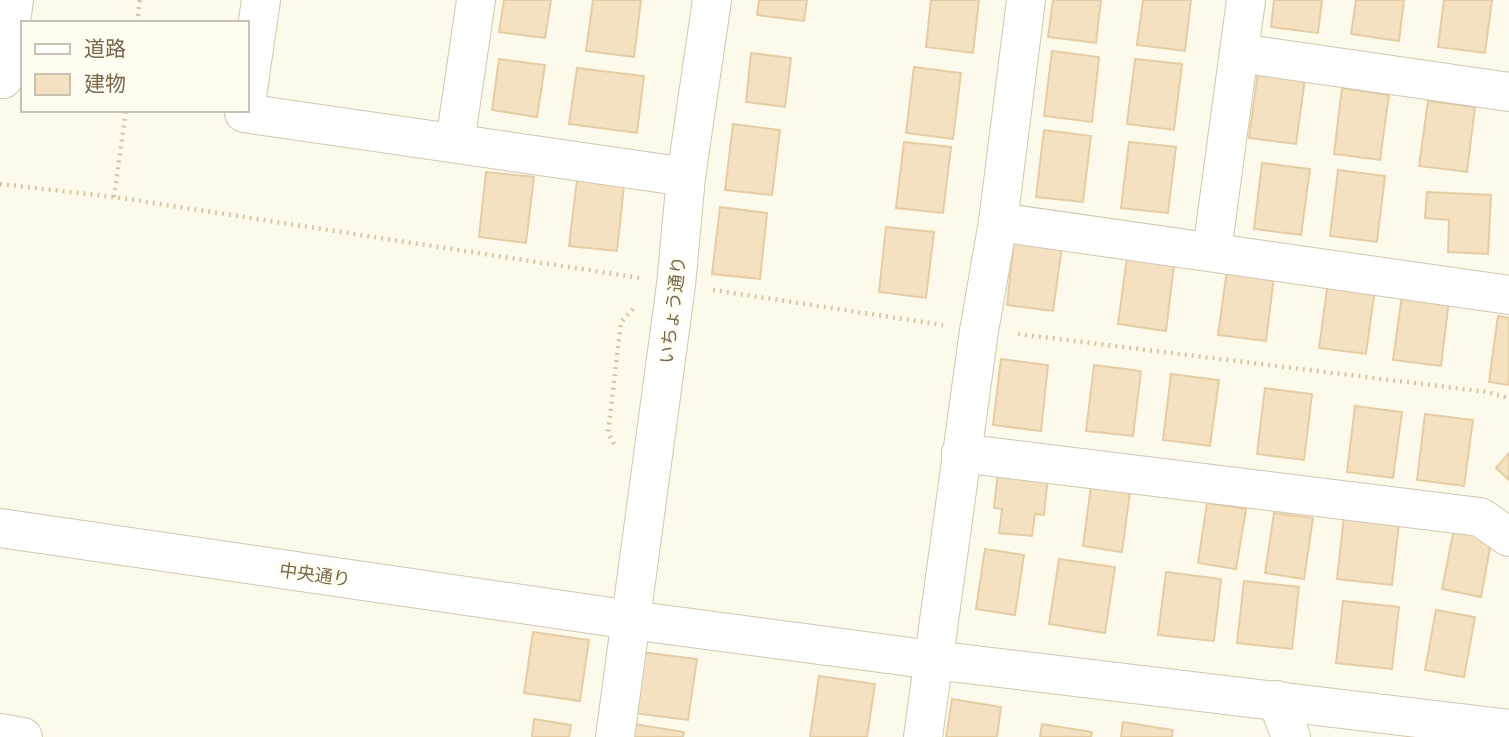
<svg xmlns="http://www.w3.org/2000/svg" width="1509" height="737" font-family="'Golos Text','Noto Sans JP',sans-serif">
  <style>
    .building { fill: #f3e1c2; stroke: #e6cca2; stroke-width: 2 }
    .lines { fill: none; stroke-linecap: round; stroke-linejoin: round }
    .minor-casing { stroke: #d1c6af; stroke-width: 40 }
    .path { stroke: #d9c5a4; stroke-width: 4.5; stroke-dasharray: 2 5; stroke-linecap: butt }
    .minor { stroke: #fff; stroke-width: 38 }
    .labels { text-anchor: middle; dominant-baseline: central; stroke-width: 6; stroke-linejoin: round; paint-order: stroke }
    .street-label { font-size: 18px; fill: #7a674c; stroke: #fffdf2 }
  </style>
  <rect width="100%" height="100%" fill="#fdfaeb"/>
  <!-- building -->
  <g class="building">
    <path d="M504,0H551L545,38L499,32Z"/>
    <path d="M593,0H641L634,57L586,51Z"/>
    <path d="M759,0H807L804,21L757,15Z"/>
    <path d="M931,0H979L973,53L926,47Z"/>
    <path d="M1053,0H1101L1096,43L1048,37Z"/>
    <path d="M1143,0H1191L1185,51L1137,45Z"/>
    <path d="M1274,0H1322L1318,33L1271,27Z"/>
    <path d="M1356,0H1404L1399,41L1351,34Z"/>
    <path d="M1444,0H1492L1485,53L1438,47Z"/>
    <path d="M1052,51L1099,57L1092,122L1044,116Z"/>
    <path d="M751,53L791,58L785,107L746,102Z"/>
    <path d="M499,59L545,65L537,117L492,110Z"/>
    <path d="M1135,59L1182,64L1174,130L1127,124Z"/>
    <path d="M914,67L961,73L953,139L906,133Z"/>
    <path d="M577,68L644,76L637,133L569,124Z"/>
    <path d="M1258,72L1305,78L1296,144L1249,138Z"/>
    <path d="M1342,88L1389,95L1380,160L1334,154Z"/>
    <path d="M1428,101L1475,107L1467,172L1419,166Z"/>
    <path d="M733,124L780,130L772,195L725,190Z"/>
    <path d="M1044,130L1091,136L1083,202L1036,197Z"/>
    <path d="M904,142L951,147L943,213L896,208Z"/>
    <path d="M1129,142L1176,147L1168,213L1121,208Z"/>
    <path d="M1262,163L1310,169L1301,235L1254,229Z"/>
    <path d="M1338,170L1385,176L1377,242L1330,236Z"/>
    <path d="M486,172L534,177L526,243L479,237Z"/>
    <path d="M577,180L624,186L617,251L569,246Z"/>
    <path d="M1427,192L1491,195L1488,254L1448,252L1449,220L1425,218Z"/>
    <path d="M720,207L767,213L760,279L712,274Z"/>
    <path d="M886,227L934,232L926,298L879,292Z"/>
    <path d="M1014,240L1062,246L1053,311L1007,305Z"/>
    <path d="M1127,258L1174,265L1166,331L1118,324Z"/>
    <path d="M1227,270L1274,276L1266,341L1218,335Z"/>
    <path d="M1328,282L1375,288L1366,354L1319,348Z"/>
    <path d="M1402,295L1449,300L1441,366L1393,360Z"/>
    <path d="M1498,316L1509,318V385L1489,382Z"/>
    <path d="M1001,359L1048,365L1041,431L993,425Z"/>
    <path d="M1094,365L1141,371L1133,436L1086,431Z"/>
    <path d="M1171,374L1219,380L1210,446L1163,440Z"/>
    <path d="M1265,388L1312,394L1304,460L1257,454Z"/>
    <path d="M1355,406L1402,412L1393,478L1347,472Z"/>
    <path d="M1425,414L1473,420L1464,486L1417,480Z"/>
    <path d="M1509,453V480L1496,468Z"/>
    <path d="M998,471L1048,476L1044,515L1035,514L1032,536L999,533L1002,509L994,508Z"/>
    <path d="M1091,486L1130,492L1122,552L1083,546Z"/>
    <path d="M1207,503L1246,509L1236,569L1198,563Z"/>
    <path d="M1274,513L1313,518L1304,579L1265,573Z"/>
    <path d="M1344,516L1399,523L1392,585L1337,579Z"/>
    <path d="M1454,529L1492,537L1481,597L1442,589Z"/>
    <path d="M985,549L1024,555L1015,615L976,609Z"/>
    <path d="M1059,559L1115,567L1105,633L1049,624Z"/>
    <path d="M1166,572L1221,579L1214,641L1158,635Z"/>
    <path d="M1244,581L1299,587L1292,649L1237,643Z"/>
    <path d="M1343,601L1399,607L1392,669L1336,663Z"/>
    <path d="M1436,610L1475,617L1464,677L1425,670Z"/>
    <path d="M533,632L589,640L580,701L524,693Z"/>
    <path d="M641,652L697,659L688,720L632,713Z"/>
    <path d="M819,676L875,684L867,737H810Z"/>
    <path d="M952,699L1001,707L997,737H946Z"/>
    <path d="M534,719L571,725L569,737H532Z"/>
    <path d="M1123,722L1173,730L1172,737H1121Z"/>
    <path d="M628,723L684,732L683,737H626Z"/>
    <path d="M1042,724L1092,732L1091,737H1040Z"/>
  </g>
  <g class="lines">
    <!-- minor casing -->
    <g class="minor-casing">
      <g id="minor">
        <path d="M1239,53L1509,92"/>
        <path d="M0,79H3L14,0"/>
        <path d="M247,96L261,0"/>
        <path d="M245,110L244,113L686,177"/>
        <path d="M455,143L476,0"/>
        <path d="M998,222L1509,295"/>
        <path d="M1212,251L1246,0"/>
        <path d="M961,453L1480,517L1509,537"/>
        <path d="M0,528L631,620L933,660L1509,729"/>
        <path d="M1277,700L1291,737"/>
        <path d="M0,733L23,737"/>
        <path d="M615,737L676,285L686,177L712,0"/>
        <path d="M923,737L979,331L998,222L1026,0"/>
      </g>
    </g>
    <!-- path -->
    <g class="path">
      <path d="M137,23L140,0"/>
      <path d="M0,184L114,197L640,278"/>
      <path d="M114,197L126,110"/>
      <path d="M713,290L943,325"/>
      <path d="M1018,334L1487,392L1509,398"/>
      <path d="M614,444L608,433L621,322L633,309"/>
    </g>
    <!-- minor -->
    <use href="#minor" class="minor"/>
  </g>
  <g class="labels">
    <!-- street labels -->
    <g class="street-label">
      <text transform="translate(672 310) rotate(-83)">いちょう通り</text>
      <text transform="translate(315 574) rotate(8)">中央通り</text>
    </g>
  </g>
  <!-- legend -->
  <rect x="21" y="21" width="228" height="91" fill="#fffdf2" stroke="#cac1b0" stroke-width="2"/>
  <rect x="35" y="44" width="35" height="10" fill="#ffffff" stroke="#cac1b0" stroke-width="2"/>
  <text x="84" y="56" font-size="21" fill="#7a674c">道路</text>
  <rect x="35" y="74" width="35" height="21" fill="#f3e1c2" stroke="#cac1b0" stroke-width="2"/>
  <text x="84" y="91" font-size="21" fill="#7a674c">建物</text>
</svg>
